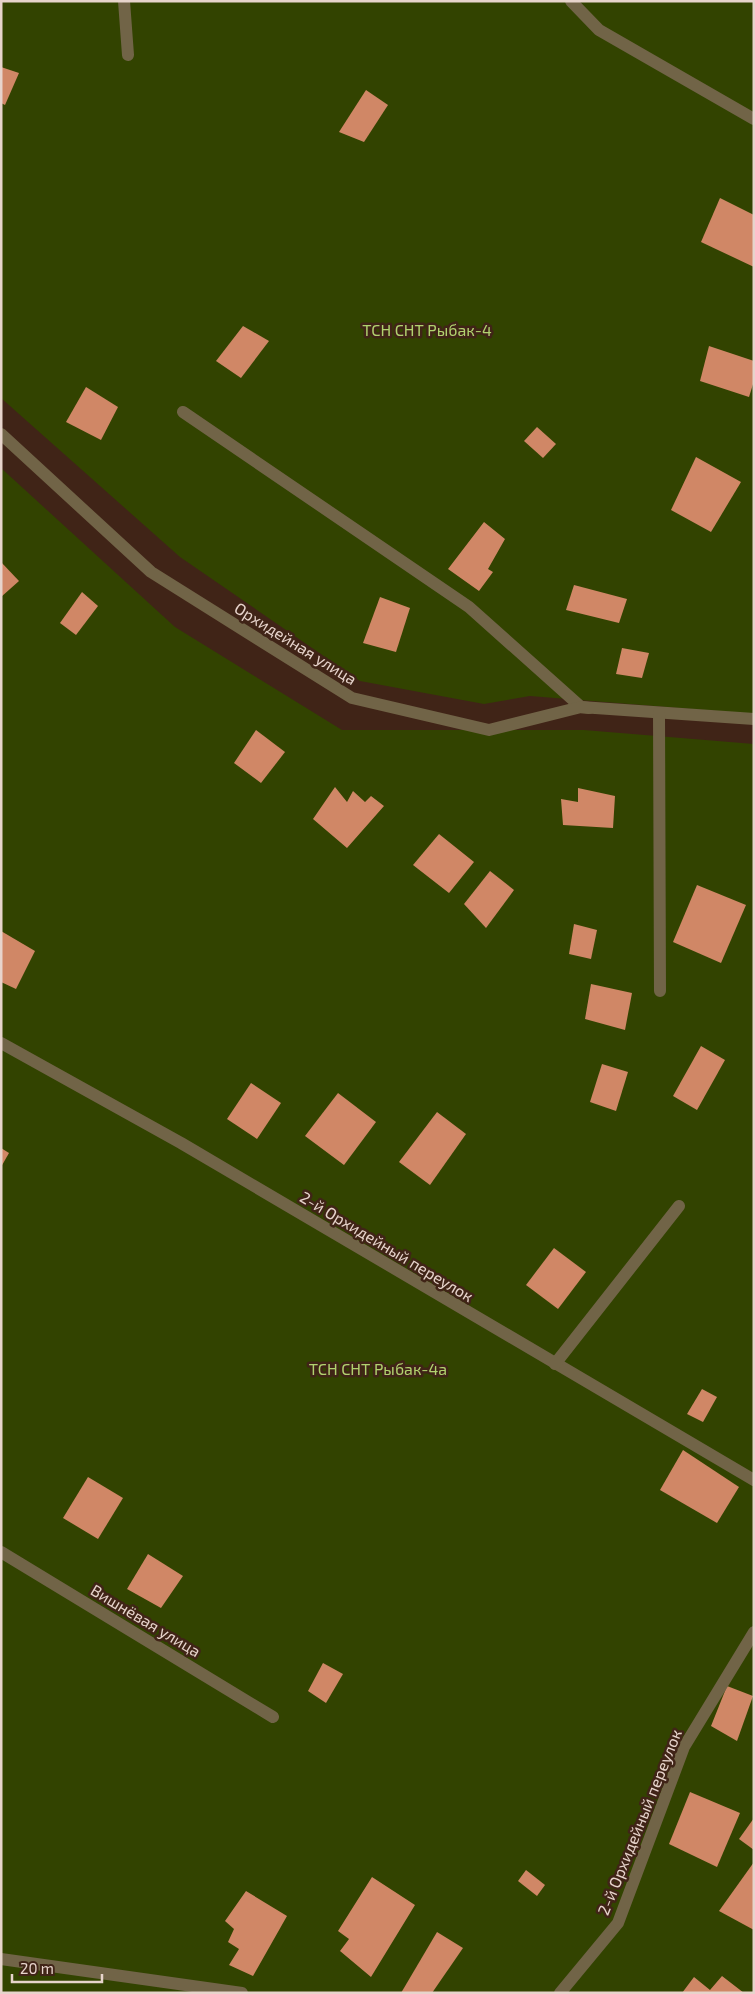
<svg xmlns="http://www.w3.org/2000/svg" width="755" height="1994" font-family="'Exo 2',sans-serif">
  <style>
    .green { fill: #324300 }
    .building { fill: #d08766 }
    .lines { fill: none; stroke-linecap: round; stroke-linejoin: round }
    .lane { stroke: #716447; stroke-width: 12 }
    .street { stroke: #716447; stroke-width: 12 }
    .labels { text-anchor: middle; dominant-baseline: central; stroke-width: 5; stroke-linejoin: round; paint-order: stroke }
    .park-label { font-size: 16px; fill: #b1d26f; stroke: #402417 }
    .street-label { font-size: 16px; fill: #e7d4cc; stroke: #402417 }
  </style>
  <rect width="100%" height="100%" fill="#402417"/>
  <!-- green -->
  <g class="green">
    <path d="M1,1H754V714L530,696L484,704L360,681L180,557L1,398Z"/>
    <path d="M1,468L175,627L342,730H584L754,744V1993H1Z"/>
  </g>
  <!-- building -->
  <g class="building">
    <path d="M1,67L19,73L5,105L1,103Z"/>
    <path d="M366,90L388,105L364,142L339,132Z"/>
    <path d="M720,198L754,215V267L701,242Z"/>
    <path d="M243,326L269,341L241,378L216,361Z"/>
    <path d="M709,346L754,361V381L749,397L700,381Z"/>
    <path d="M86,387L118,407L101,440L66,422Z"/>
    <path d="M537,427L556,444L543,458L524,441Z"/>
    <path d="M696,457L741,482L711,532L671,510Z"/>
    <path d="M484,522L505,539L488,569L493,572L479,591L448,569Z"/>
    <path d="M1,562L19,581L1,597Z"/>
    <path d="M574,585L627,599L619,623L566,610Z"/>
    <path d="M82,592L98,606L76,635L60,623Z"/>
    <path d="M380,597L410,608L396,652L363,643Z"/>
    <path d="M622,648L649,653L642,678L616,674Z"/>
    <path d="M256,730L285,752L261,783L234,763Z"/>
    <path d="M335,787L347,802L353,791L365,802L371,796L384,806L347,848L313,819Z"/>
    <path d="M578,788L615,796L613,828L563,825L561,799L578,802Z"/>
    <path d="M439,834L474,862L449,893L413,865Z"/>
    <path d="M490,871L514,890L486,928L464,904Z"/>
    <path d="M697,885L746,905L721,963L673,942Z"/>
    <path d="M574,924L597,930L591,959L569,954Z"/>
    <path d="M1,931L35,951L16,989L1,982Z"/>
    <path d="M591,984L632,993L625,1030L585,1019Z"/>
    <path d="M701,1046L725,1060L697,1110L673,1096Z"/>
    <path d="M602,1064L628,1072L616,1111L590,1102Z"/>
    <path d="M251,1083L281,1103L257,1139L227,1119Z"/>
    <path d="M338,1093L376,1122L344,1165L305,1136Z"/>
    <path d="M437,1112L466,1134L430,1185L399,1162Z"/>
    <path d="M1,1148L9,1153L1,1167Z"/>
    <path d="M554,1248L586,1272L558,1309L526,1285Z"/>
    <path d="M702,1389L717,1397L703,1422L687,1414Z"/>
    <path d="M683,1450L739,1487L717,1523L660,1490Z"/>
    <path d="M88,1477L123,1498L98,1539L63,1518Z"/>
    <path d="M148,1554L183,1576L161,1608L127,1589Z"/>
    <path d="M323,1663L343,1674L326,1703L308,1691Z"/>
    <path d="M727,1686L753,1696L737,1741L711,1726Z"/>
    <path d="M690,1792L740,1813L717,1867L669,1844Z"/>
    <path d="M754,1818V1850L739,1839Z"/>
    <path d="M754,1862V1930L719,1911Z"/>
    <path d="M526,1870L545,1885L537,1896L518,1881Z"/>
    <path d="M372,1877L415,1905L371,1977L340,1951L349,1939L338,1931Z"/>
    <path d="M246,1891L287,1916L253,1976L229,1965L239,1949L228,1942L234,1929L225,1921Z"/>
    <path d="M437,1932L463,1948L432,1993H401Z"/>
    <path d="M722,1976L744,1993H682L694,1977L710,1990Z"/>
  </g>
  <g class="lines">
    <!-- lane -->
    <g class="lane">
      <path d="M124,1L128,55"/>
      <path d="M571,1L599,30L754,119"/>
      <path d="M183,412L469,607L581,707L589,708"/>
      <path d="M1,1043L181,1143L754,1480"/>
      <path d="M1,1552L273,1717"/>
      <path d="M1,1959L242,1993"/>
      <path d="M560,1993L618,1923L684,1747L754,1632"/>
    </g>
    <!-- street -->
    <g class="street">
      <path d="M1,434L151,572L352,698L489,730L581,707L754,719"/>
      <path d="M659,713L660,991"/>
      <path d="M555,1364L679,1206"/>
    </g>
  </g>
  <g class="labels">
    <!-- park labels -->
    <g class="park-label">
      <text x="427" y="329">ТСН СНТ Рыбак-4</text>
      <text x="378" y="1368">ТСН СНТ Рыбак-4а</text>
    </g>
    <!-- street labels -->
    <g class="street-label">
      <text transform="translate(296 643) rotate(32)">Орхидейная улица</text>
      <text transform="translate(387 1246) rotate(31)">2-й Орхидейный переулок</text>
      <text transform="translate(146 1620) rotate(31)">Вишнёвая улица</text>
      <text transform="translate(639 1822) rotate(-68)">2-й Орхидейный переулок</text>
    </g>
  </g>
  <!-- border -->
  <rect width="755" height="1994" fill="none" stroke="#e7d4cc" stroke-width="5"/>
  <!-- scale -->
  <path d="M12 1974v8h90v-8" fill="none" stroke="#e7d4cc" stroke-width="2.5"/>
  <text x="20" y="1974" font-size="15" fill="#e7d4cc" stroke="#402417" stroke-width="4" paint-order="stroke">20 m</text>
</svg>
